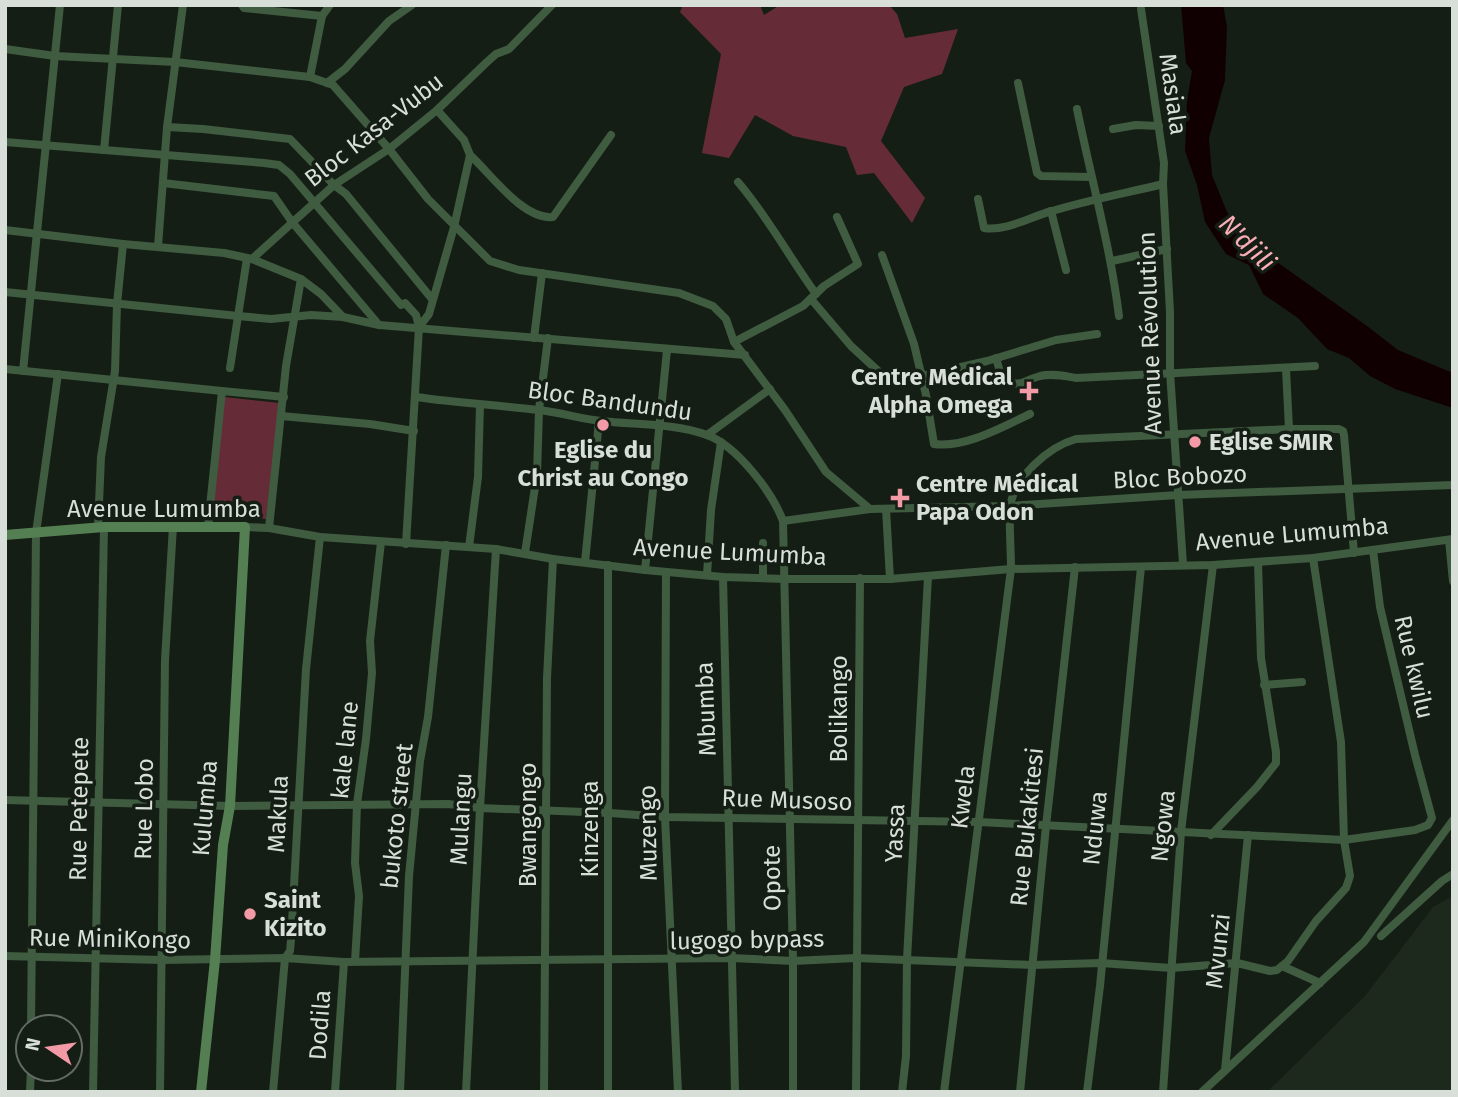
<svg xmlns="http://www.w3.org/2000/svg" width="1458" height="1097" font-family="'Fira Sans',sans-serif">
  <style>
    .built { fill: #1c291c }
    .green { fill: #652c37 }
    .water { fill: #110002 }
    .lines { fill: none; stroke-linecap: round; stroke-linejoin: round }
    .street { stroke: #3f5b40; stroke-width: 8 }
    .secondary { stroke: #537f53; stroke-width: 10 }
    .poi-dot { fill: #f39aa7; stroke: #151e15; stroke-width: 2.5 }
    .labels { text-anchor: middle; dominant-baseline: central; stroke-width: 7; stroke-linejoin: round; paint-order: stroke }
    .street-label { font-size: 24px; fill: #d8ded8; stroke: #151e15 }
    .poi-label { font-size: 24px; font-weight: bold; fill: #d8ded8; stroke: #151e15; text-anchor: start }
    .water-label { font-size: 26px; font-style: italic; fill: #faaeb8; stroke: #151e15 }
  </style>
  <rect width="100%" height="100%" fill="#151e15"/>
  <!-- built -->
  <path class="built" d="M1453,896V1092H1267L1365,996L1433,907Z"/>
  <!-- green -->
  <g class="green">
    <path d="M683,5H760L764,15L780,5H889L897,14L905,38L958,29L942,74L904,87L881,141L925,198L912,223L874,173L857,175L846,147L793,136L755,115L729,158L702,153L721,54L680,12Z"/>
    <path d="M225,397L280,403L266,519L211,512Z"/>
  </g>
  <!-- water -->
  <path class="water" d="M1181,5H1223L1227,27L1225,80L1209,138L1212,175L1227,212L1253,245L1367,326L1398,350L1453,373V408L1395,389L1370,376L1349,358L1327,349L1298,318L1263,294L1249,265L1226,254L1205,222L1197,185L1185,151L1187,100L1192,71L1186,63Z"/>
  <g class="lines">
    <!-- street -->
    <g class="street">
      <path d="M242,5L244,8L322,16"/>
      <path d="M1141,9L1164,163L1163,184L1170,312V372L1183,564"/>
      <path d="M5,49L55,56L175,62L310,77L333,85L389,149L428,199L490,261L519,270L679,293L713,306L726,319L734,342L785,410L826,472L870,509"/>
      <path d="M310,77L322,16L330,5"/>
      <path d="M327,83L345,69L389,21L412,5"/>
      <path d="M1018,83L1037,173L1041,176L1091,177"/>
      <path d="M1077,109C1091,178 1110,245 1119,316"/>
      <path d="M167,127L203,129L290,139L334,185L346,194L432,299"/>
      <path d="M1113,129L1136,125L1159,126"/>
      <path d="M5,142L264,163L279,165L290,174L401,305L405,303L416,315L419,327L406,544"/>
      <path d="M104,150L118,5"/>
      <path d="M470,155C491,174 523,220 553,217L611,135"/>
      <path d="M738,182C768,217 789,257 816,294"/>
      <path d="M163,183L274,196L292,222L379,325"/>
      <path d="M978,199L984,228C1005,232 1032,216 1052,211C1088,200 1126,193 1163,184"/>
      <path d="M1051,211L1066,270"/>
      <path d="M5,230L123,244L224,253L252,259L301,279L321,294L343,317"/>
      <path d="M158,246L167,127L183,5"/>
      <path d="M882,255L914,344L926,395L934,444C966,448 1002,427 1030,414"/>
      <path d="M252,259L334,185L389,149L437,110L487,62L496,54L509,49L552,5"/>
      <path d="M1112,261L1167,249"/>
      <path d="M5,292L238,316L271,319L311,315L343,317L379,325L745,355"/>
      <path d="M811,299L851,346L889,381L897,382L921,372"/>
      <path d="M419,327L429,314L454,227L470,155L464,140L437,110"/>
      <path d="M534,338L542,273"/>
      <path d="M734,342L803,306L824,286L858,264L837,217"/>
      <path d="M996,358L1003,382C1026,386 1019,382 1040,376C1052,373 1065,376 1076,378L1315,366"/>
      <path d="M230,368L247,258"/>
      <path d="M5,369L222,391"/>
      <path d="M1286,369L1289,429"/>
      <path d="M23,371L60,5"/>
      <path d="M922,376L987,361L1056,340L1097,334"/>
      <path d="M416,397C457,403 498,405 538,410C560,412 580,419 601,421C636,425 674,423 707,435C737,446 772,492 783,521L793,961V1092"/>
      <path d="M281,416L370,424L414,431"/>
      <path d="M707,435L770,389"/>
      <path d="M886,509L890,579"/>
      <path d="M783,521L870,509L1010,506L1178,495L1453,485"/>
      <path d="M208,526L222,391L284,397"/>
      <path d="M98,527L101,457L115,371L117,304L123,244"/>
      <path d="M245,527L269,528L320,537L496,549L553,559L645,570L723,577L785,579H890L1011,569L1213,565L1313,558L1453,539"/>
      <path d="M269,528L286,366L301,279"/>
      <path d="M1449,540L1453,581"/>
      <path d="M469,547L478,477L480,405"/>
      <path d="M525,553L537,474L539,410L548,338"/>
      <path d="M585,562L599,421"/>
      <path d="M645,570L667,350"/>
      <path d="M666,572L665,817L678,1092"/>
      <path d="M707,575L711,510L721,442"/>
      <path d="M723,577L735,1092"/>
      <path d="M763,578V543"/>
      <path d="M1264,685L1302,682"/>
      <path d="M5,800L230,806L448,804L480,808L610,813L665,817L979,822L1344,840L1415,830L1428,825L1432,818L1415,755L1380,607L1373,550"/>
      <path d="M1211,835L1257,787L1276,763V752L1261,658L1258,563"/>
      <path d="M1381,936L1442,881L1453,874"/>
      <path d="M5,956L162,960L285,958L344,962L731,958L793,961L856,958L1032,965L1101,963L1171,968L1237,963L1270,971L1277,970L1288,961L1316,921L1346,888L1350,876L1344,840L1341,742L1313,558"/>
      <path d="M355,961L359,896L355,863L357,804L366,739L372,673L370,641L381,542"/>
      <path d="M1282,966L1320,983"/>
      <path d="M31,1027L36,533L58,374"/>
      <path d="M1225,1070L1248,835"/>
      <path d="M30,1092L31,1069"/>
      <path d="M93,1092L104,527"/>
      <path d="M160,1092L165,660L173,526"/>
      <path d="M273,1092L285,958L290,951L291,940L306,669L320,537"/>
      <path d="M335,1092L344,962"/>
      <path d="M400,1092L409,876L420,761L428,717L446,545"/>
      <path d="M466,1092L480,808L496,549"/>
      <path d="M544,1092L547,678L553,559"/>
      <path d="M608,1092V565"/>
      <path d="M856,1092L860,578"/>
      <path d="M902,1092L906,1056L907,959L928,577"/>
      <path d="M944,1092L1011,569C1011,549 1009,528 1010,508C1013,478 1048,447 1076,439L1289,429H1339L1343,431L1344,435L1354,553"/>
      <path d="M1020,1092L1046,826L1075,567"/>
      <path d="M1087,1092L1100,986L1141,567"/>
      <path d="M1163,1092L1181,832L1213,565"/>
      <path d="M1202,1092L1364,942L1453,820"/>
    </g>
    <!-- secondary -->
    <path class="secondary" d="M5,535L104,527H245L230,806L223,845L215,960L201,1092"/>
  </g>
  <!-- markers -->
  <g class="poi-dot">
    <path d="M1025.5 380.5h7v7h7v7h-7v7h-7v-7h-7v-7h7z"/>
    <circle cx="603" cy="425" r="7"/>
    <circle cx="1195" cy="442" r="7"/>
    <path d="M896.5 487.5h7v7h7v7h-7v7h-7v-7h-7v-7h7z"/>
    <circle cx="250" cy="914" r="7"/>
  </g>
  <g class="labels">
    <!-- street labels -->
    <g class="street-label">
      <text transform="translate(1173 94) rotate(82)">Masiala</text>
      <text transform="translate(374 130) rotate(-38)">Bloc Kasa-Vubu</text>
      <text transform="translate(1150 333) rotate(-92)">Avenue Révolution</text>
      <text transform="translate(610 401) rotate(8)">Bloc Bandundu</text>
      <text transform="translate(1180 477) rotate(-3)">Bloc Bobozo</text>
      <text x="164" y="509">Avenue Lumumba</text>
      <text transform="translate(1292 534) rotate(-5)">Avenue Lumumba</text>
      <text transform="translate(730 552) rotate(3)">Avenue Lumumba</text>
      <text transform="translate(1414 667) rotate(77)">Rue kwilu</text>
      <text transform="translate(706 709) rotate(-92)">Mbumba</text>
      <text transform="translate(839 709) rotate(-90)">Bolikango</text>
      <text transform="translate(345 750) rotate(-84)">kale lane</text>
      <text transform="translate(963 797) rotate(-83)">Kwela</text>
      <text transform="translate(787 800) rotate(2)">Rue Musoso</text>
      <text transform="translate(205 808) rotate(-85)">Kulumba</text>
      <text transform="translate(79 809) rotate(-89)">Rue Petepete</text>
      <text transform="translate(144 809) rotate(-89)">Rue Lobo</text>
      <text transform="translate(278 814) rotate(-87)">Makula</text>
      <text transform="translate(397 816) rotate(-84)">bukoto street</text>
      <text transform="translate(461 819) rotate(-87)">Mulangu</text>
      <text transform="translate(528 825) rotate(-90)">Bwangongo</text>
      <text transform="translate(1163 826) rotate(-84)">Ngowa</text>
      <text transform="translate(1027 827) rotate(-84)">Rue Bukakitesi</text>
      <text transform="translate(1095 828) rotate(-84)">Nduwa</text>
      <text transform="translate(590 829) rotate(-90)">Kinzenga</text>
      <text transform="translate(648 833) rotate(-91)">Muzengo</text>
      <text transform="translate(895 833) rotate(-87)">Yassa</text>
      <text transform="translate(772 878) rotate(-91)">Opote</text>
      <text transform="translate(110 939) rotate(1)">Rue MiniKongo</text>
      <text transform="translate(747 940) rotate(-1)">lugogo bypass</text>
      <text transform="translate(1218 951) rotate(-84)">Mvunzi</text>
      <text transform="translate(320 1025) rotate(-86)">Dodila</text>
    </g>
    <!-- poi labels -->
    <g class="poi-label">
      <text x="1013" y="377" text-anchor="end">Centre Médical<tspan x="1013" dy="28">Alpha Omega</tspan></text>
      <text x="1209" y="442">Eglise SMIR</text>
      <text x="603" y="450" text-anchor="middle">Eglise du<tspan x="603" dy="28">Christ au Congo</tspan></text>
      <text x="916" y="484">Centre Médical<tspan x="916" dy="28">Papa Odon</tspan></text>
      <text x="264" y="900">Saint<tspan x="264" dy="28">Kizito</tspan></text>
    </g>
    <!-- water labels -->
    <g class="water-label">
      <text transform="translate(1247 243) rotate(45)">N'djili</text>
    </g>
  </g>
  <!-- border -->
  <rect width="1458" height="1097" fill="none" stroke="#d8ded8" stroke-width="14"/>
  <!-- north arrow -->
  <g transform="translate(49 1048) rotate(283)"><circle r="33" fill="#151e15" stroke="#636b63" stroke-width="2"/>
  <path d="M0-5L12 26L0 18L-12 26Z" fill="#f39aa7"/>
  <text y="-10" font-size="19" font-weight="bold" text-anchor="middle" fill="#d8ded8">N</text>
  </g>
</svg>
